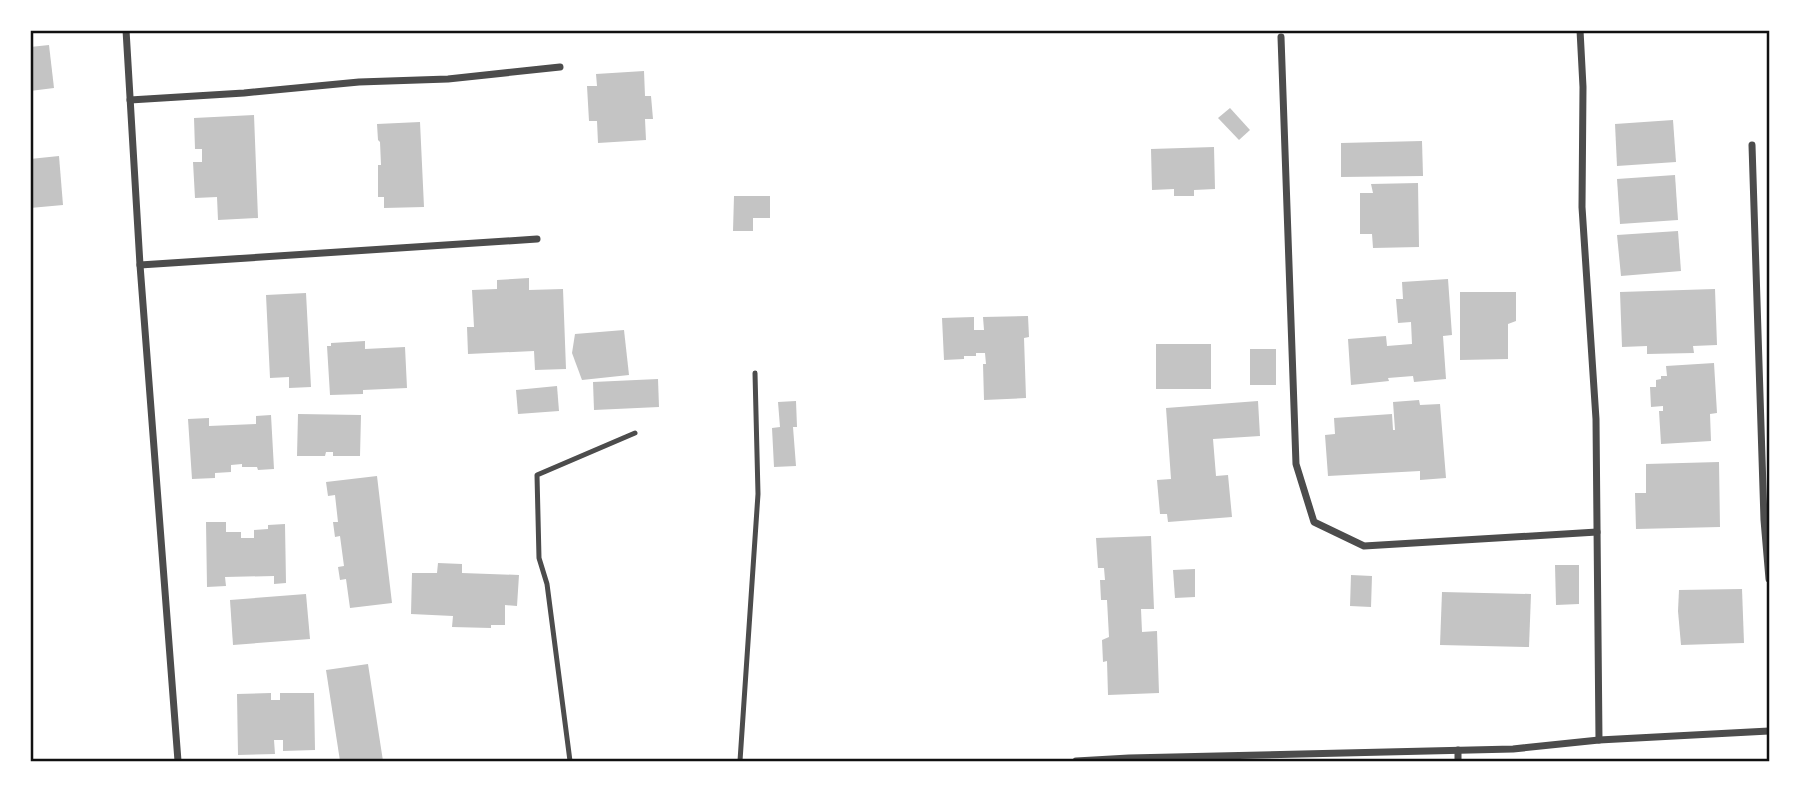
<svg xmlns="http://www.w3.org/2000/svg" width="1799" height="791" font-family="'Golos Text',sans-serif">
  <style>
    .building { fill: #c4c4c4 }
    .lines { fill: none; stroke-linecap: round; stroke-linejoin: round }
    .service { stroke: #4c4c4c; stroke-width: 5 }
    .minor { stroke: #4c4c4c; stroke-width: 7 }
    .neatline { fill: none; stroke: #111; stroke-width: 2.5 }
  </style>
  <rect width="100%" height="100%" fill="#fff"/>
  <!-- building -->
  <g class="building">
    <path d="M49,45L54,88L30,91V47Z"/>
    <path d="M644,71L645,96H651L653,119H645L646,140L598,143L597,121H589L587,86H597L596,74Z"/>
    <path d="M1230,108L1250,130L1239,140L1218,118Z"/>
    <path d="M254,115L258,218L218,220L217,197L195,198L193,162H202V149H195L194,118Z"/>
    <path d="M1673,120L1676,162L1617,166L1615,124Z"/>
    <path d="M420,122L424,207L384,208V197H378V165H381L380,142L378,140L377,124Z"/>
    <path d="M1422,141L1423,176L1341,177V143Z"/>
    <path d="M1214,147L1215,189L1194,190V196H1174V189L1152,190L1151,149Z"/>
    <path d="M59,156L63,205L30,208V159Z"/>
    <path d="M1675,175L1678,220L1620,224L1617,179Z"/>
    <path d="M1418,183L1419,247L1373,248L1372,234H1360V193H1373L1371,184Z"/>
    <path d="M734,196H770V218H753V231H733Z"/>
    <path d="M1678,231L1681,271L1621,276L1617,235Z"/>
    <path d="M529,278V290L563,289L566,369L535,370L534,351L468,354L467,327H474L472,290L497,289V280Z"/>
    <path d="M1448,279L1452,335L1443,336L1446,379L1414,382L1413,376L1388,378L1389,381L1351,385L1348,339L1386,336L1387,346L1412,344L1411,322L1398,323L1396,299H1403L1402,282Z"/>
    <path d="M1715,289L1717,345L1693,346L1694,353L1647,354V346L1622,347L1620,292Z"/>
    <path d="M1460,292H1516V321L1508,324V359L1460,360Z"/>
    <path d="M306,293L311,387L289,388V377L270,378L266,295Z"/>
    <path d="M1028,316L1029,337L1024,338L1026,398L984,400L983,364H986L985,353H976V356H964V359L944,360L942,318L974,317V330H984L983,317Z"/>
    <path d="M624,330L629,375L582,380L572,353L575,334Z"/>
    <path d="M365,341V349L405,347L407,388L363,390V394L330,395L327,346H331V343Z"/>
    <rect x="1156" y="344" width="55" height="45"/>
    <rect x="1250" y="349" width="26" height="36"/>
    <path d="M1714,363L1717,413L1710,414L1711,441L1661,444L1659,411H1663V406L1651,407L1650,387H1656V380L1661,379V376H1667L1666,366Z"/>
    <path d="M658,379L659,407L594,410L593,382Z"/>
    <path d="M557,386L559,411L518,414L516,390Z"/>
    <path d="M1419,400L1420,405L1440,404L1446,478L1420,480V471L1328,476L1325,435L1335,434L1334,418L1392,414L1393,430H1395L1393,402Z"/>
    <path d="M796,401L797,427H793L796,466L774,467L772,428L780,427L778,402Z"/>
    <path d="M1258,401L1260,436L1213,439L1216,476L1228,475L1232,517L1168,522L1167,514H1160L1157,480L1171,479L1166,408Z"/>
    <path d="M298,414L361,415L360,456H333V452H326L325,456H297Z"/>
    <path d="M271,415L274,469L258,470L257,467H242V464L231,465V472L215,473V478L192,479L188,419L209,418V426L256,424V416Z"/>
    <path d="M1719,462L1720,527L1636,529L1635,493H1646V464Z"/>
    <path d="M377,476L392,603L350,608L346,579L340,580L338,567L344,566L340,536L335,537L333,522H338L335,495L328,496L326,482Z"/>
    <path d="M206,522H226V532H241V538H254V530L268,529V525L285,524L286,583L274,584V576L225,577L226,586L207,587Z"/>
    <path d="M1151,536L1154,609H1141L1142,632L1157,631L1159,693L1108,695L1107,661L1103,662L1102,640L1109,637L1107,600H1101L1100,580H1105L1104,568H1098L1096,538Z"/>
    <path d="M438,563L462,564V573L519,575L517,606L505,605V625H491V628L452,627L453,616L411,614L412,573H437Z"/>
    <path d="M1555,565H1579V604L1556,605Z"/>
    <path d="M1195,569V597L1175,598L1173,570Z"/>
    <path d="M1351,575L1372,576L1371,607L1350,606Z"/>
    <path d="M1742,589L1744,643L1681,645L1678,611L1679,590Z"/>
    <path d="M1442,592L1531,594L1529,647L1440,645Z"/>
    <path d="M306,594L310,639L233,645L230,600Z"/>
    <path d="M368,664L383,761H340L326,670Z"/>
    <path d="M271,693V700H280V693H314L315,750L283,751V740H274L275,754L238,755L237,694Z"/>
  </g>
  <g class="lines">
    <!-- service -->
    <g class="service">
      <path d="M570,761L547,584L539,558L537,475L635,433"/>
      <path d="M740,761L758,494L755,373"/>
    </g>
    <!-- minor -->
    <g class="minor">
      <path d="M126,30L140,265L178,761"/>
      <path d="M1580,30L1583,87L1582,207L1596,419L1599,740"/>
      <path d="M1281,37L1296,464L1314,522L1364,546L1597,532"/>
      <path d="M130,100L244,93L359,82L448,79L560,67"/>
      <path d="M1752,145L1764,520L1769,579"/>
      <path d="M140,265L537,239"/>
      <path d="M1076,761L1129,758L1513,749L1599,740L1769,731"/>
      <path d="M1458,761V750"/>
    </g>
  </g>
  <!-- border -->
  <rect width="1799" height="791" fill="none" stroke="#ffffff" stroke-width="63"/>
  <rect x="32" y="32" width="1736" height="728" class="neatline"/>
</svg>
